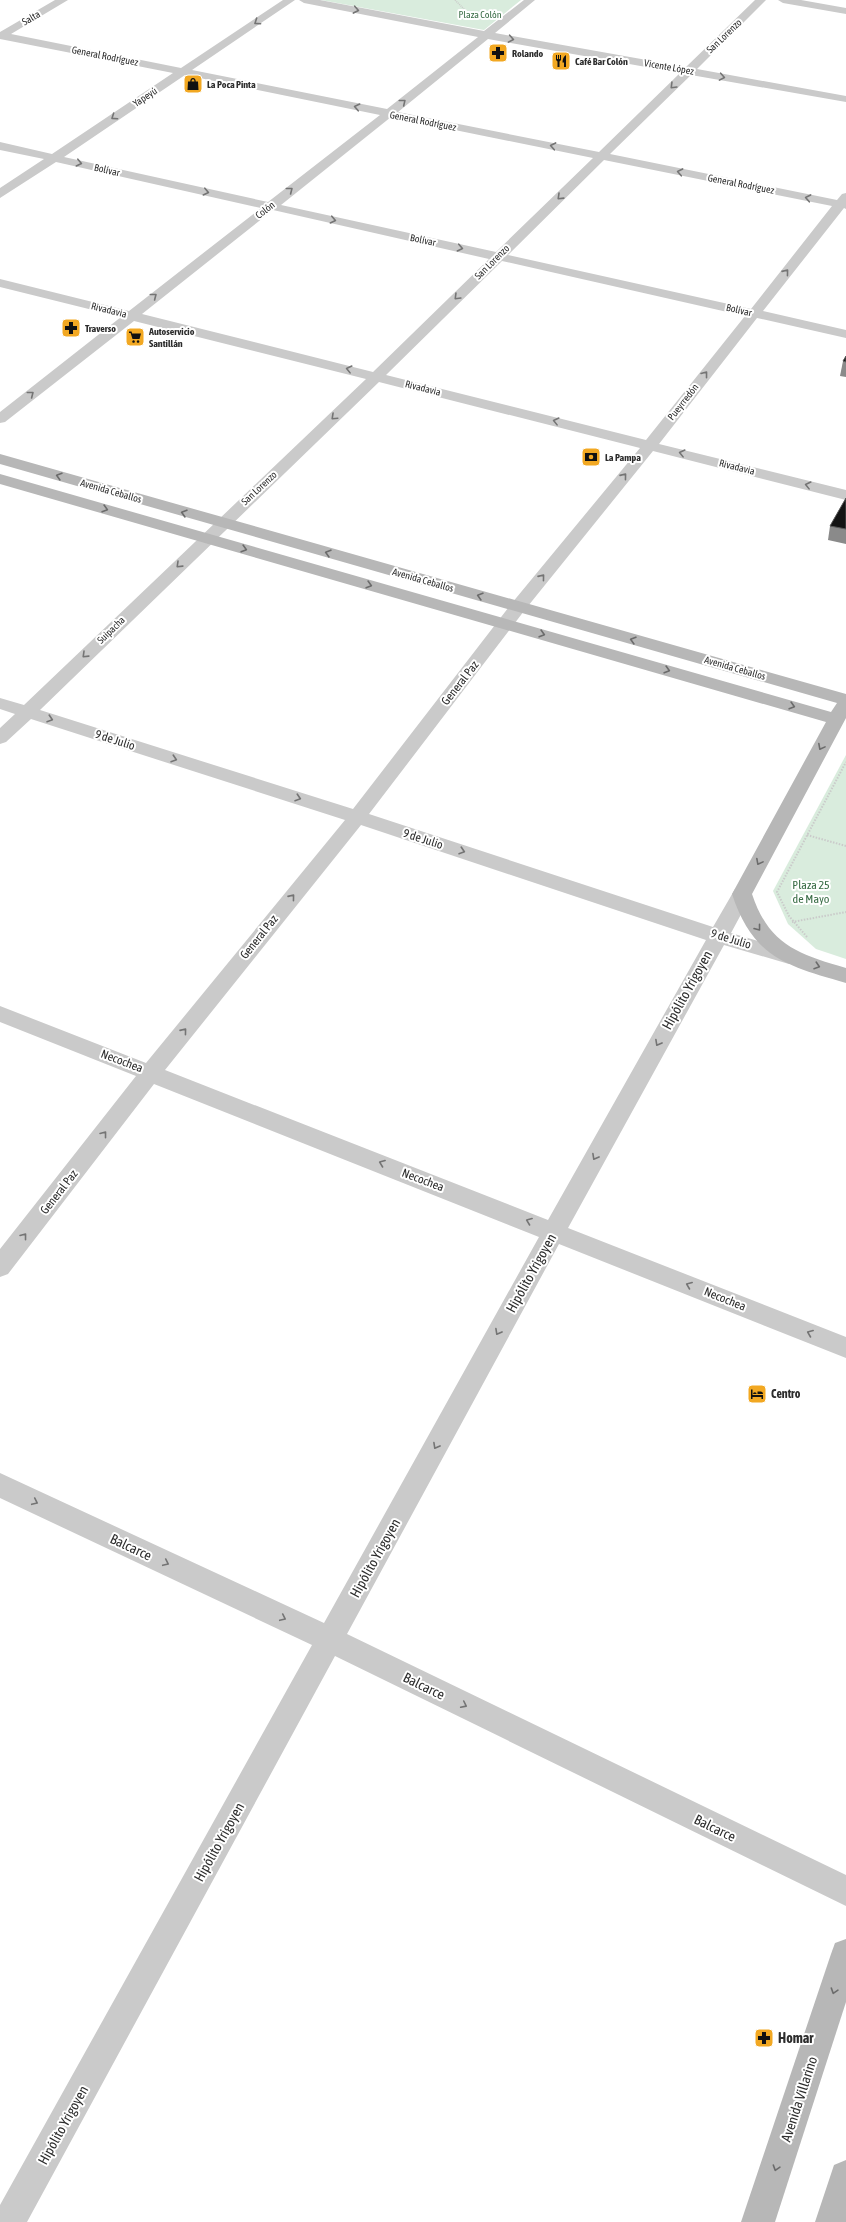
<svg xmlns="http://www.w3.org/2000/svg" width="846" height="2222" font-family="'Asap Condensed',sans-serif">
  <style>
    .green { fill: #d9ecdd }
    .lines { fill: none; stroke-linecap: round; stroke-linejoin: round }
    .path-far1 { stroke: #cacaca; stroke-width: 1.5; stroke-dasharray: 1 1; stroke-linecap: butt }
    .path { stroke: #cacaca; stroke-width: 2; stroke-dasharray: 1.5 1.5; stroke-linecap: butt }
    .street { fill: #cacaca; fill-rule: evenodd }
    .secondary { fill: #b7b7b7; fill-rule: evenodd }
    .wall { fill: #8a8a8a }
    .building { fill: #141414; stroke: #5a5a5a }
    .oneway { stroke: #747474 }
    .oneway2 { stroke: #6b6b6b }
    .labels { text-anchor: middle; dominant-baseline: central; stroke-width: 4; stroke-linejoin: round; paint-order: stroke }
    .far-park-label { font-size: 10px; fill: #386c45; stroke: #fff }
    .far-street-label { font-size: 10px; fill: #2d2d2d; stroke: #fff }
    .far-poi-label { font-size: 10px; font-weight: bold; fill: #2d2d2d; stroke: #fff; text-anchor: start }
    .street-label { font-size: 12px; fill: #2d2d2d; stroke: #fff }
    .park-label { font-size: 12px; fill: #386c45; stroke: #fff }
    .poi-label { font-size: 12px; font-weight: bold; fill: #2d2d2d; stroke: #fff; text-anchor: start }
    .near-street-label { font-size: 14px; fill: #2d2d2d; stroke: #fff }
    .near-poi-label { font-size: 14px; font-weight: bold; fill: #2d2d2d; stroke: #fff; text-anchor: start }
  </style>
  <rect width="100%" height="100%" fill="#fff"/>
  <!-- green -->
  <g class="green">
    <path d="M321,0H521L484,30Z"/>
    <path d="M846,755V959L816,949L788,924L773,891Z"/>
  </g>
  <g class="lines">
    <!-- path-far1 -->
    <path class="path-far1" d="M455,0L467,12"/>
    <!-- path -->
    <g class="path">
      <path d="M807,835L846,846"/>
      <path d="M792,922L846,912"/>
      <path d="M807,937L789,916L777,892L846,762"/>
    </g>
    <!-- street -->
    <g class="street">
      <path d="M55,0H68L11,34L181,68L283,0H295L192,70L387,109L478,37L304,3L299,0H320L484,31L524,0H535L495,33L686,67L755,0H766L697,69L846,96V102L691,75L610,154L837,200L842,194L846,193V209L844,208L763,311L846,330V338L757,318L659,444L846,490V500L653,451L524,611L369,814L713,927L735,889L742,887L749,889L752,894L731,933L796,952L799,957L796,962L789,964L724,945L568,1228L846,1337V1358L559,1244L347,1634L846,1875V1906L335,1656L27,2222H0V2205L312,1645L0,1498V1473L324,1623L539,1237L154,1084L8,1274L0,1277V1249L136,1076L0,1022V1006L146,1063L345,820L31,719L6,742L0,744V728L15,714L0,709V698L24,705L366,379L134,321L5,422L0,423V412L121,317L0,287V279L129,311L261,208L56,162L0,198V188L44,159L0,150V142L52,154L173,73L0,39V32ZM488,39L680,73L599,152L398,112ZM185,75L380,115L268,202L64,157ZM391,117L593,158L496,252L281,205ZM604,160L832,206L751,309L508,255ZM273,210L489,259L373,372L142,314ZM502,261L745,316L646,440L386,375ZM379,382L640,448L512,603L353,809L40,710ZM361,825L706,940L548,1220L165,1070Z"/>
      <path d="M778,0H801L846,8V14L783,3Z"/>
    </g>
    <!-- secondary -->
    <g class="secondary">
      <path d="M0,454L846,694V718L752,894C769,945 798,954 846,968V983C787,966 753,958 732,894L826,722L0,484V474L831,712L837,703L0,464Z"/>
      <path d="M846,1939V2002L775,2222H741L831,1954L835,1943Z"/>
      <path d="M846,2160V2222H815L834,2165Z"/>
    </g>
  </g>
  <!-- wall -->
  <g class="wall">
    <path d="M846,356V377L840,376L843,361Z"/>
    <path d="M846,498V544L828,540L830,526Z"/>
  </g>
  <!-- building -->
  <g class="building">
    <path d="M846,356V362L843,361Z"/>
    <path d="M846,498V529L830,526Z"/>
  </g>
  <!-- one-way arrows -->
  <defs><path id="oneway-chevron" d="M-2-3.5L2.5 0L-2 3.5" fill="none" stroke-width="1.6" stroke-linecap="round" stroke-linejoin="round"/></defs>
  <g class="oneway">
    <use href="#oneway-chevron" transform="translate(356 10) rotate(11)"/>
    <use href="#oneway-chevron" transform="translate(257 22) rotate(146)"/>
    <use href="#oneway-chevron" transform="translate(511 39) rotate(10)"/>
    <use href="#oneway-chevron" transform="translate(722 77) rotate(10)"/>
    <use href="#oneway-chevron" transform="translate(673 86) rotate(135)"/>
    <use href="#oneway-chevron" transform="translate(403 102) rotate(-39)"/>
    <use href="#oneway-chevron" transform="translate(357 107) rotate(-168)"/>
    <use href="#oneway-chevron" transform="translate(114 117) rotate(146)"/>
    <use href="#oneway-chevron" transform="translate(553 146) rotate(-169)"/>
    <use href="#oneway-chevron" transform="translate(79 163) rotate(13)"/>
    <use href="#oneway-chevron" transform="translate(680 172) rotate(-169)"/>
    <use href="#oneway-chevron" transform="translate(290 190) rotate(-38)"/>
    <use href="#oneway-chevron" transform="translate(206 192) rotate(13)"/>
    <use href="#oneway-chevron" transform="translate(560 197) rotate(136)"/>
    <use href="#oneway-chevron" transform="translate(808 198) rotate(-169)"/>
    <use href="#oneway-chevron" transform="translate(333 220) rotate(12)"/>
    <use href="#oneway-chevron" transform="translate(460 248) rotate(12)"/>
    <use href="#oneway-chevron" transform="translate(786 272) rotate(-51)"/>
    <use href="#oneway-chevron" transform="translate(154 296) rotate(-38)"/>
    <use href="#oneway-chevron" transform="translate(457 297) rotate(135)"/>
    <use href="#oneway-chevron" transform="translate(349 369) rotate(-166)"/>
    <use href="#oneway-chevron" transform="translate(705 374) rotate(-52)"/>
    <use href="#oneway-chevron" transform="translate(31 394) rotate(-38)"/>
    <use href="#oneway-chevron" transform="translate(334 417) rotate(137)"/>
    <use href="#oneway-chevron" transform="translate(556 421) rotate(-166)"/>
    <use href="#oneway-chevron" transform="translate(682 453) rotate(-166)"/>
    <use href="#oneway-chevron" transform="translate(624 476) rotate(-51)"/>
    <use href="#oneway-chevron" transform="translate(808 485) rotate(-166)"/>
    <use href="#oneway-chevron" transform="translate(179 565) rotate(136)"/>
    <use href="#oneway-chevron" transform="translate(542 577) rotate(-51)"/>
    <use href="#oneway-chevron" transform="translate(85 655) rotate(136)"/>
    <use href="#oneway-chevron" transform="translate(50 719) rotate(18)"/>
    <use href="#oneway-chevron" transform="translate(174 759) rotate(18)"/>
    <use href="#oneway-chevron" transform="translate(298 798) rotate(18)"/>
    <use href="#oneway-chevron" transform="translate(462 851) rotate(18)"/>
    <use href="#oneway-chevron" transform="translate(292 897) rotate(-51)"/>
    <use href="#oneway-chevron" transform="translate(184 1031) rotate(-51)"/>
    <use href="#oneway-chevron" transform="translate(658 1043) rotate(119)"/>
    <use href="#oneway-chevron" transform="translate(104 1134) rotate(-52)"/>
    <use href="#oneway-chevron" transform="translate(595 1157) rotate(119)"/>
    <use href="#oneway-chevron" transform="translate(382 1163) rotate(-159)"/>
    <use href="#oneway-chevron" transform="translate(529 1221) rotate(-159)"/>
    <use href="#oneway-chevron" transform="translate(24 1236) rotate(-52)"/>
    <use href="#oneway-chevron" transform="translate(689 1285) rotate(-158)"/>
    <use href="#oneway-chevron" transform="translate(498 1332) rotate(119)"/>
    <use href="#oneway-chevron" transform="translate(810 1333) rotate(-158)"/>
    <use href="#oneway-chevron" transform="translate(436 1446) rotate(119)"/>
    <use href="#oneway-chevron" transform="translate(35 1502) rotate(25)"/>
    <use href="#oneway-chevron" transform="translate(166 1563) rotate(25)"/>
    <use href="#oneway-chevron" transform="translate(283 1618) rotate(25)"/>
    <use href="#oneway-chevron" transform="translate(464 1705) rotate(26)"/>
  </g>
  <g class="oneway2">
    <use href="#oneway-chevron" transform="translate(59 476) rotate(-164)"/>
    <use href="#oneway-chevron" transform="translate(105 509) rotate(16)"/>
    <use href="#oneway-chevron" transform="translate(184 513) rotate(-164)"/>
    <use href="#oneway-chevron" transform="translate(244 549) rotate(16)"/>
    <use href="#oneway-chevron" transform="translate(328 553) rotate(-164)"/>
    <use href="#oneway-chevron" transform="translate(369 585) rotate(16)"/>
    <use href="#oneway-chevron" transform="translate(480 596) rotate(-164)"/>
    <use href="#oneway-chevron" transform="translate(542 634) rotate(16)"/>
    <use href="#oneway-chevron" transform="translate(633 640) rotate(-164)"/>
    <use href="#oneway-chevron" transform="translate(667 670) rotate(16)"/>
    <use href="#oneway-chevron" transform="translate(792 706) rotate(16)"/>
    <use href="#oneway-chevron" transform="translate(821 747) rotate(118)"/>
    <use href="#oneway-chevron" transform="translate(759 862) rotate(118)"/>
    <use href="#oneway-chevron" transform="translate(758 928) rotate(52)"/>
    <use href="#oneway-chevron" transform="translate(817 966) rotate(18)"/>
    <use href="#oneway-chevron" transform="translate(834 1991) rotate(108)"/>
    <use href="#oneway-chevron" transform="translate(776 2168) rotate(108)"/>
  </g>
  <!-- icons -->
  <defs>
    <g id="pharmacy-square" transform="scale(1)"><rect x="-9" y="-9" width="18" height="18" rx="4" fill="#f2a822" stroke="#fff"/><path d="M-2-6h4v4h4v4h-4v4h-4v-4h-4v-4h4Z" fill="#111"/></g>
    <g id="restaurant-square" transform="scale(1)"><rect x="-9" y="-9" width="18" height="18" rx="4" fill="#f2a822" stroke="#fff"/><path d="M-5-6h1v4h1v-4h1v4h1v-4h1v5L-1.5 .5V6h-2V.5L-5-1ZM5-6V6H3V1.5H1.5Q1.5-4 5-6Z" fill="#111"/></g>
    <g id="shop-square" transform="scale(1)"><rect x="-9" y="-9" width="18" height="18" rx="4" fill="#f2a822" stroke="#fff"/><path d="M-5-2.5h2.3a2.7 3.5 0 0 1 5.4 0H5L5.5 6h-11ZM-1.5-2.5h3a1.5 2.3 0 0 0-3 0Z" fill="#111"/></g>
    <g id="supermarket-square" transform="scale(1)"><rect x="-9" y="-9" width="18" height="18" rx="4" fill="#f2a822" stroke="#fff"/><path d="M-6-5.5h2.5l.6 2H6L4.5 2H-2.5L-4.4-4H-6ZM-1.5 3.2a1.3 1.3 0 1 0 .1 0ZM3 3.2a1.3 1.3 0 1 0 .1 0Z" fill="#111"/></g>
    <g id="bank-square" transform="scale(1)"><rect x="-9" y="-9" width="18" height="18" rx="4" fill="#f2a822" stroke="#fff"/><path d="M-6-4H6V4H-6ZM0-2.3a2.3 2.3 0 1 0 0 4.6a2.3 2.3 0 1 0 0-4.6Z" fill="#111"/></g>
    <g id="hotel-square" transform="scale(1)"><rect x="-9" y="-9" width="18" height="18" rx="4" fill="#f2a822" stroke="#fff"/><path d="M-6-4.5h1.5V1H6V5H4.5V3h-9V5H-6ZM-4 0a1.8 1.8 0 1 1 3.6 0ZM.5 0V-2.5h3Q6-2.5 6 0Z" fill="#111"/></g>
  </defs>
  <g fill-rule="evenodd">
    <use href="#pharmacy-square" x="498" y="53"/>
    <use href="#restaurant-square" x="561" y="61"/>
    <use href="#shop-square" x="193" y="84"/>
    <use href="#pharmacy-square" x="71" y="328"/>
    <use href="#supermarket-square" x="135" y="337"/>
    <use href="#bank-square" x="591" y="457"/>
    <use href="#hotel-square" x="757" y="1394"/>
    <use href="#pharmacy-square" x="764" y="2038"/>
  </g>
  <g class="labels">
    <!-- far-park labels -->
    <g class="far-park-label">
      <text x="480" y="14">Plaza Colón</text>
    </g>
    <!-- far-street labels -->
    <g class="far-street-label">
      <text transform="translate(31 18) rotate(-30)">Salta</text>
      <text transform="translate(724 36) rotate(-44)">San Lorenzo</text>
      <text transform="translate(105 56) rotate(11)">General Rodríguez</text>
      <text transform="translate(669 67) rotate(10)">Vicente López</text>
      <text transform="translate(145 97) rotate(-34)">Yapeyú</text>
      <text transform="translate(423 121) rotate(11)">General Rodríguez</text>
      <text transform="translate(107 170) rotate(13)">Bolívar</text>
      <text transform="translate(741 184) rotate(11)">General Rodríguez</text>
      <text transform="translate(265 210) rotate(-38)">Colón</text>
      <text transform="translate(423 240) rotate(12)">Bolívar</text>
      <text transform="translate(492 262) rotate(-45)">San Lorenzo</text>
      <text transform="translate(109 310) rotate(14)">Rivadavia</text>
      <text transform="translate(739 310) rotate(13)">Bolívar</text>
      <text transform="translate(423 388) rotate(14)">Rivadavia</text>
      <text transform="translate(683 402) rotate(-52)">Pueyrredón</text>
      <text transform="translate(737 467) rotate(14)">Rivadavia</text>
      <text transform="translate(259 488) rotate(-43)">San Lorenzo</text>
      <text transform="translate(111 491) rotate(16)">Avenida Ceballos</text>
      <text transform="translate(423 580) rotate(16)">Avenida Ceballos</text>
      <text transform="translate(111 630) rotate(-44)">Suipacha</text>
      <text transform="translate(735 668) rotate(16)">Avenida Ceballos</text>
    </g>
    <!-- far-poi labels -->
    <g class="far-poi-label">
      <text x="512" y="53">Rolando</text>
      <text x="575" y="61">Café Bar Colón</text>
      <text x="207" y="84">La Poca Pinta</text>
      <text x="85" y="328">Traverso</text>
      <text x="149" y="331">Autoservicio<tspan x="149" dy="12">Santillán</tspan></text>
      <text x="605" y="457">La Pampa</text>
    </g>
    <!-- street labels -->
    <g class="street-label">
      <text transform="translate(460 683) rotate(-52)">General Paz</text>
      <text transform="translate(115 740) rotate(18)">9 de Julio</text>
      <text transform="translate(423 839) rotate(18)">9 de Julio</text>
      <text transform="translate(259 937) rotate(-51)">General Paz</text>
      <text transform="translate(731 939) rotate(17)">9 de Julio</text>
      <text transform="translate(122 1061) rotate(21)">Necochea</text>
      <text transform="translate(423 1180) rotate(21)">Necochea</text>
      <text transform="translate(59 1192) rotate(-52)">General Paz</text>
      <text transform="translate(725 1299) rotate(22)">Necochea</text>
    </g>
    <!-- park labels -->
    <g class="park-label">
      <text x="811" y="885">Plaza 25<tspan x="811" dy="14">de Mayo</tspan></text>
    </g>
    <!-- poi labels -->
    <g class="poi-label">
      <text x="771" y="1394">Centro</text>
    </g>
    <!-- near-street labels -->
    <g class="near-street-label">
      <text transform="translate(687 990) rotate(-61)">Hipólito Yrigoyen</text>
      <text transform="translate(531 1273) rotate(-61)">Hipólito Yrigoyen</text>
      <text transform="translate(131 1547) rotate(25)">Balcarce</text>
      <text transform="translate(375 1558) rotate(-61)">Hipólito Yrigoyen</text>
      <text transform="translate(424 1686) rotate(26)">Balcarce</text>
      <text transform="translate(715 1828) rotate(26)">Balcarce</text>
      <text transform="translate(219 1842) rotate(-61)">Hipólito Yrigoyen</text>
      <text transform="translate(799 2099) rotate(-72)">Avenida Villarino</text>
      <text transform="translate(63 2125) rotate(-61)">Hipólito Yrigoyen</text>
    </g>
    <!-- near-poi labels -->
    <g class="near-poi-label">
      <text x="778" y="2038">Homar</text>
    </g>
  </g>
</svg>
